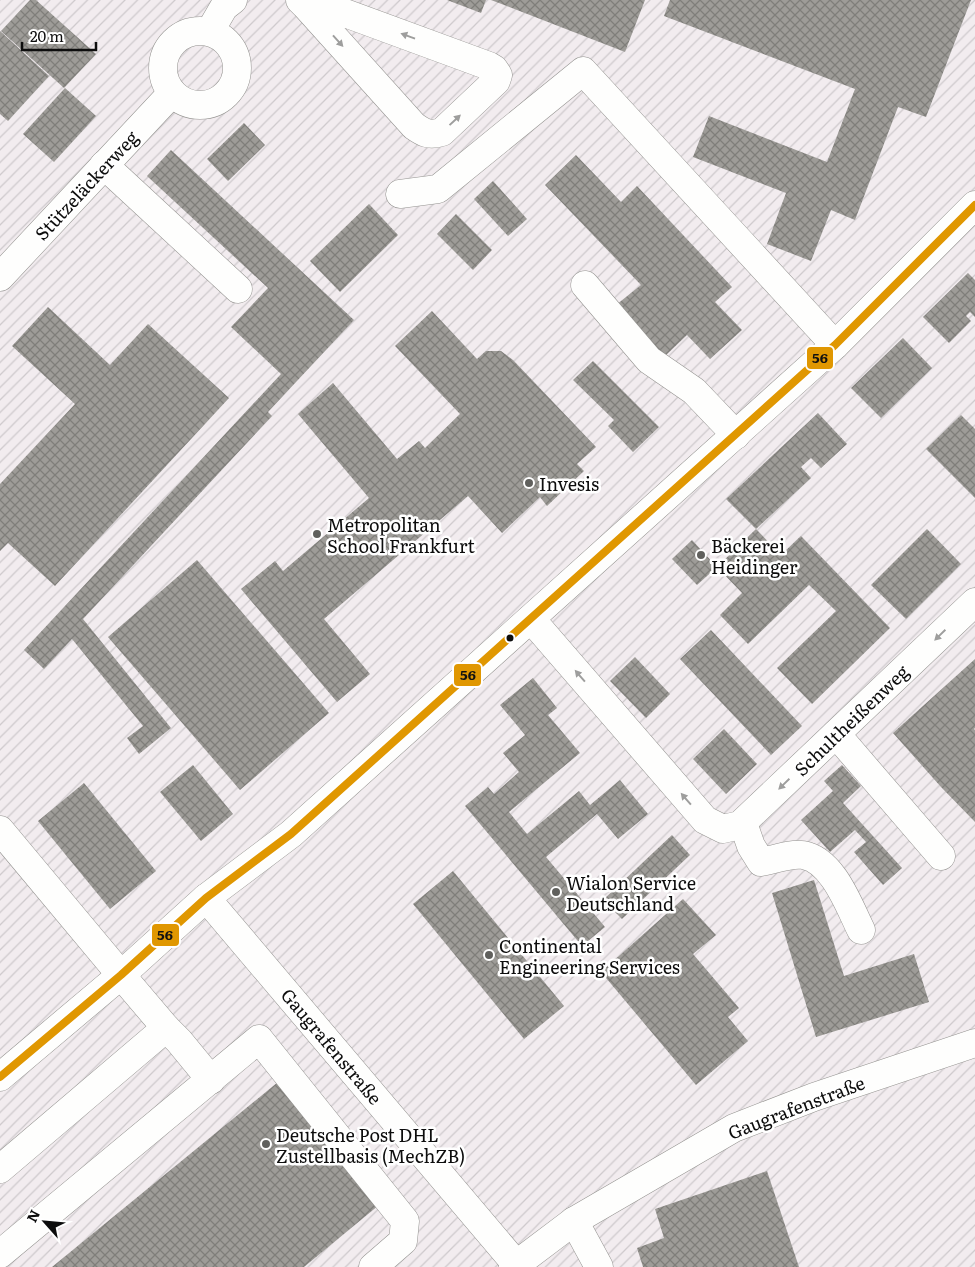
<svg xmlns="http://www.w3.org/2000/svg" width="975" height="1267" font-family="Literata,serif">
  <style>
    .industrial { fill: url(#industrial-furrows) }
    .building { fill: url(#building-cross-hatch) }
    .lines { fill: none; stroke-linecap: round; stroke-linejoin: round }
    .minor-casing { stroke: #949390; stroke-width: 29 }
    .minor { stroke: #fefefd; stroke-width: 28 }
    .bus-1-casing { stroke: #fff; stroke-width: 11 }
    .bus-1 { stroke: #e09701; stroke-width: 8 }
    .oneway { fill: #9e9e9d }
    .poi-dot { fill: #60605d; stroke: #fff; stroke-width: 2 }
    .bus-dot { fill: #0d0d0d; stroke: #fff; stroke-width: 2 }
    .labels { text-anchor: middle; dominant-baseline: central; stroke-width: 5; stroke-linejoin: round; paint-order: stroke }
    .street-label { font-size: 18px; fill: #0d0d0d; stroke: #fff }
    .poi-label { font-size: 18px; fill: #0d0d0d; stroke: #fff; text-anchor: start }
    .line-badge { stroke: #fff; stroke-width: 2 }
    .pale-badge-label { font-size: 14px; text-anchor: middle; font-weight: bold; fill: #111 }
  </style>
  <defs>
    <pattern id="industrial-furrows" width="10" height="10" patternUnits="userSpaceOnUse" patternTransform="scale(1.25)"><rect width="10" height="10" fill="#f2ecef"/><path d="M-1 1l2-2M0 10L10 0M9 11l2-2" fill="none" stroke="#cec9cc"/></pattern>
    <pattern id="building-cross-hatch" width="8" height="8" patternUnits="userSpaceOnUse" patternTransform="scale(1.25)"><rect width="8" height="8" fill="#9e9c98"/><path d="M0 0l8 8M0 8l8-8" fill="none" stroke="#7f7e7a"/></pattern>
  </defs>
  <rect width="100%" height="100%" fill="#fbf9f2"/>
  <!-- industrial -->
  <rect class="industrial" x="0" y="0" width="975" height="1267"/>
  <!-- building -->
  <g class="building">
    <path d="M30,0H36L96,54L64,88L1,31Z"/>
    <path d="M447,0H486L481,13Z"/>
    <path d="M491,0H645L625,52Z"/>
    <path d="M670,0H971L926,117L898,107L855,220L831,210L811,261L767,244L786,193L693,157L709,116L827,162L855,89L664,16Z"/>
    <path d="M0,31L49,76L8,121L0,114Z"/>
    <path d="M65,88L96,116L54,162L23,134Z"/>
    <path d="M244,123L265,145L228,181L207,159Z"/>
    <path d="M171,150L354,320L268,412L272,416L83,619L171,728L139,754L127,738L143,726L72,639L44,669L24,650L281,374L231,327L268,288L147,176Z"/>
    <path d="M576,155L621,202L637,186L732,287L715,302L742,330L710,359L687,335L664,357L616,305L641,285L545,185Z"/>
    <path d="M493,181L527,219L508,236L474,199Z"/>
    <path d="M369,204L398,235L340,292L310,261Z"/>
    <path d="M456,214L492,250L473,270L437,234Z"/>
    <path d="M968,273L975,280V317L970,312L966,316L971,321L949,343L923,317Z"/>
    <path d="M48,307L110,365L148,324L229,398L55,586L8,543L0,551V484L75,404L12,346Z"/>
    <path d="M432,311L477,359L486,351H501L513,360L596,447L577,464L584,471L547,506L540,497L502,533L468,496L324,619L370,674L337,702L241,589L275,561L283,571L369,498L298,414L333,383L397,459L419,441L425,448L460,414L395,346Z"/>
    <path d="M903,338L932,368L881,418L851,388Z"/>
    <path d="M593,361L659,427L633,452L608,426L614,420L573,380Z"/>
    <path d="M818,413L847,444L821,468L811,458L801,467L811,478L756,529L726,499Z"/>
    <path d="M961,415L975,429V498L926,449Z"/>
    <path d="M756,529L781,555L801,536L890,628L812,704L777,668L836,611L809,585L748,644L720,615L742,593L717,567Z"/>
    <path d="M927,529L961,564L906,619L871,585Z"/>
    <path d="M692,540L717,567L697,585L672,559Z"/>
    <path d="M197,560L329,713L240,790L108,637Z"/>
    <path d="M711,630L802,726L771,755L680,659Z"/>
    <path d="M635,657L670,694L646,718L610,681Z"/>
    <path d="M975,659V728L974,729L975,730V822L941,787L893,733Z"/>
    <path d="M533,678L557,708L548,715L580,753L509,812L527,834L579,791L590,805L620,780L648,814L618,839L597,814L546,857L605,927L582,946L465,806L488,787L494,794L519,772L503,753L525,735L500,705Z"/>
    <path d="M724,729L757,764L726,794L693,759Z"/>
    <path d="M193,765L233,814L201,841L160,792Z"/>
    <path d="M842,765L861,786L843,803L902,868L883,885L854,852L866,842L855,830L830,852L801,820L833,791L824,781Z"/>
    <path d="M84,783L156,871L110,909L38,821Z"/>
    <path d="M672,835L690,855L622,919L603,900Z"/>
    <path d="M453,871L564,1006L524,1039L413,904Z"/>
    <path d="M814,880L844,976L914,954L929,1002L816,1037L772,893Z"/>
    <path d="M683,899L716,935L693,954L739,1008L728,1017L748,1041L696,1085L601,972Z"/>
    <path d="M278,1082L379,1205L304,1267H52Z"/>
    <path d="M767,1171L799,1267H643L637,1248L664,1238L655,1209Z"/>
  </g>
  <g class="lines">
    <!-- minor casing -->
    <g class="minor-casing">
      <g id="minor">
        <path d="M300,0L305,5L414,126C424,133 429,136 442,132L496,81L498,75L494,69L489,66L334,9L305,5"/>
        <circle cx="200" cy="68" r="37"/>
        <path d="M210,31L224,7L233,0"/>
        <path d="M104,165L238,289"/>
        <path d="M400,194L438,189L583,71L835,345"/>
        <path d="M0,277L172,93"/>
        <path d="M585,285L649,360L694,391L736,435"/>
        <path d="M531,619L705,820L723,829L740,825L975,602"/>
        <path d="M836,734L941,856"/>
        <path d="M743,823L751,846L761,862C774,860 790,853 803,855C833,860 849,906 861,930"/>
        <path d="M0,830L121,975L166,1028L0,1169"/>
        <path d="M206,898L516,1264"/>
        <path d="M166,1028L179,1041L211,1080"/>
        <path d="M0,1077L121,975L206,898L291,834L835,345L975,205"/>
        <path d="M574,1221L599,1267"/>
        <path d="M0,1254L259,1039L405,1221L403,1241L373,1267"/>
        <path d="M513,1267L574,1221L734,1128L814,1097L975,1043"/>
      </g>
    </g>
    <!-- minor -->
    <use href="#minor" class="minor"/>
    <!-- bus-1 casing -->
    <g class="bus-1-casing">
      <path id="bus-1" d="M0,1077L121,975L206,898L291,834L835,345L975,205"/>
    </g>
    <!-- bus-1 -->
    <use href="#bus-1" class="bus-1"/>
  </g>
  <!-- one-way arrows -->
  <defs><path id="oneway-solid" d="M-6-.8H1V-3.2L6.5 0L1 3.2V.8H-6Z" transform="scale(1.25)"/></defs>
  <g class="oneway">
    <use href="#oneway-solid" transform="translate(408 36) rotate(-160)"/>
    <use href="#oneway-solid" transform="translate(338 41) rotate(48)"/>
    <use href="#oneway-solid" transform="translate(455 120) rotate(-43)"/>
    <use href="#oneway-solid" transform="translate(940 635) rotate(136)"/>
    <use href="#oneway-solid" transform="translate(580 676) rotate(-131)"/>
    <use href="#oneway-solid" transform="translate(784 784) rotate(136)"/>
    <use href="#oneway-solid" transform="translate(686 799) rotate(-131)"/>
  </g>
  <!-- markers -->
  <g class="poi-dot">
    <circle cx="529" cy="483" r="5"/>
    <circle cx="317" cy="534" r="5"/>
    <circle cx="701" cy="555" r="5"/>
    <circle cx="556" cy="892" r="5"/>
    <circle cx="489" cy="955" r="5"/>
    <circle cx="266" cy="1144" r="5"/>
  </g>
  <circle class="bus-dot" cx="510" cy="638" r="4.5"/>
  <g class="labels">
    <!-- street labels -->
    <g class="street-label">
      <text transform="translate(86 185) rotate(-47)">Stützeläckerweg</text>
      <text transform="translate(851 720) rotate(-44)">Schultheißenweg</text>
      <text transform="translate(332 1046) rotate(50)">Gaugrafenstraße</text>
      <text transform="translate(796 1107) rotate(-21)">Gaugrafenstraße</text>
    </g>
    <!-- poi labels -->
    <g class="poi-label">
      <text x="539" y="483">Invesis</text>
      <text x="327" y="524">Metropolitan<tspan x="327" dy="21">School Frankfurt</tspan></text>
      <text x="711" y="545">Bäckerei<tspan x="711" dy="21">Heidinger</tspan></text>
      <text x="566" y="882">Wialon Service<tspan x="566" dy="21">Deutschland</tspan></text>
      <text x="499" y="945">Continental<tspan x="499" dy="21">Engineering Services</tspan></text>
      <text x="276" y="1134">Deutsche Post DHL<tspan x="276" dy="21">Zustellbasis (MechZB)</tspan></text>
    </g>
  </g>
  <g class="line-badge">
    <rect x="806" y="346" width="28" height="24" rx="5" fill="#e09701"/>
    <rect x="453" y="663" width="29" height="24" rx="5" fill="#e09701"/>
    <rect x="151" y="923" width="29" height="24" rx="5" fill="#e09701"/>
  </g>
  <g class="pale-badge-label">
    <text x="820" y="363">56</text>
    <text x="468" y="680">56</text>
    <text x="165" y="940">56</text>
  </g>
  <!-- north arrow -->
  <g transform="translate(45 1222) rotate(297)" stroke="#ffffff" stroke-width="4" paint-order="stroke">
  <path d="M0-4L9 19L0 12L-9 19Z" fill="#0d0d0d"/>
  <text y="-8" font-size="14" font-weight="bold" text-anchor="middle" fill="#0d0d0d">N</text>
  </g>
  <!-- scale -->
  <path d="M22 42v8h74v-8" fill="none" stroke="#0d0d0d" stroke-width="2.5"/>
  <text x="30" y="42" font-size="15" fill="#0d0d0d" stroke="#ffffff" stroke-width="4" paint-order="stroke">20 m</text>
</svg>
